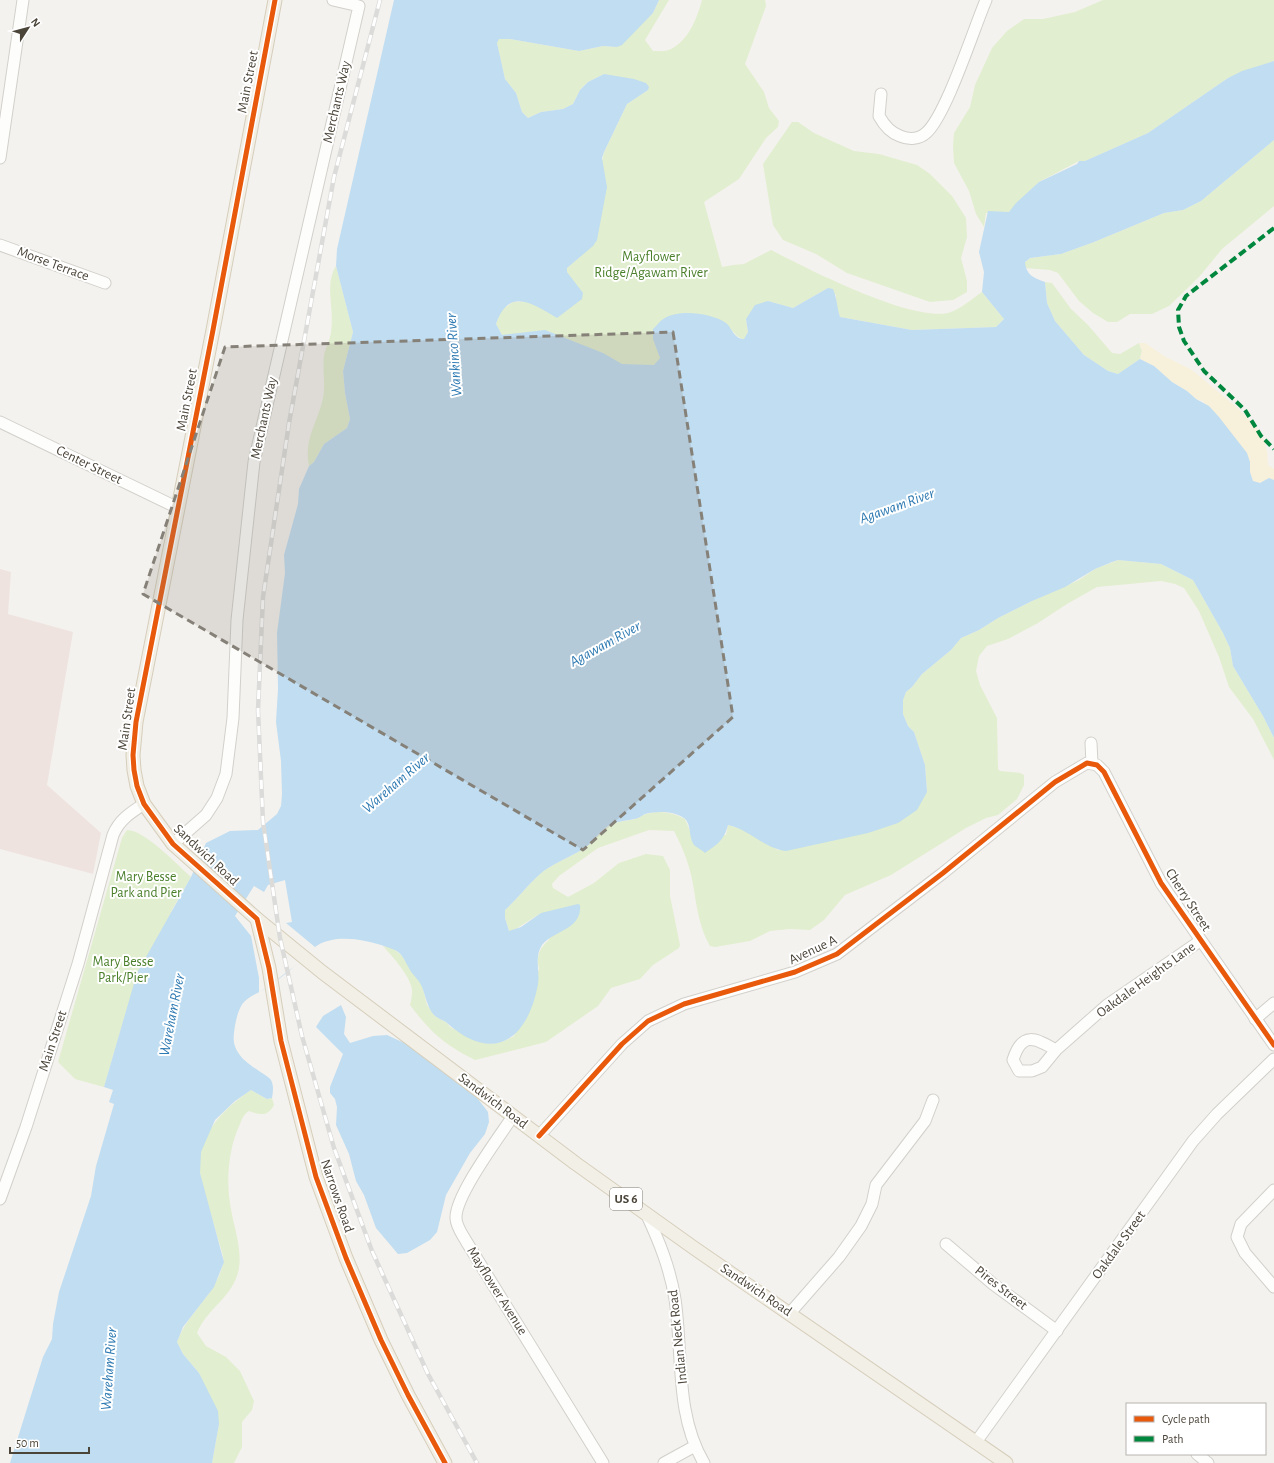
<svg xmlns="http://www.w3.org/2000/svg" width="1274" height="1463" font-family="'Alegreya Sans',sans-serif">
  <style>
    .medical { fill: #eee3df }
    .green { fill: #e1eecf }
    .sand { fill: #f7f0da }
    .water { fill: #c0ddf1 }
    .pier { fill: #f4f2ee }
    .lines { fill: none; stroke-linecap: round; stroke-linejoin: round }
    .minor-casing { stroke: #d2d0cb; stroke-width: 13 }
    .major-casing { stroke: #d6cebb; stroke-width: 15 }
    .minor { stroke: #fdfdfc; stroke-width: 11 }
    .major { stroke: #f2efe6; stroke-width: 13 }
    .rail-casing { stroke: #dbdbda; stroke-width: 4.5 }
    .rail { stroke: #fff; stroke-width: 3; stroke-dasharray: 9; stroke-linecap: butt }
    .quiet { stroke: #00873e; stroke-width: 4; stroke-dasharray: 8 4; stroke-linecap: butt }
    .cycleway-casing { stroke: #fff; stroke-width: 8 }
    .cycleway { stroke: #e8590c; stroke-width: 5 }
    .marked { fill: #868178; fill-opacity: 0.2; stroke: #868178; stroke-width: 3; stroke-dasharray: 8 5; stroke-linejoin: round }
    .labels { text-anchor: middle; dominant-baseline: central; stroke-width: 4; stroke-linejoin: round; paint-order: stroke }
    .shield { fill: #fff; stroke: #817c74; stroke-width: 1 }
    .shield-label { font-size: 13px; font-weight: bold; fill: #4b4439 }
    .street-label { font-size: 14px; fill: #4b4439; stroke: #fff }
    .park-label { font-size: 14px; fill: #4a7f2a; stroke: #fff }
    .water-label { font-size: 15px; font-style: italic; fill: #2e7ab2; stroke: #fff }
  </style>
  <rect width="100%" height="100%" fill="#f4f2ee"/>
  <!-- medical -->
  <path class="medical" d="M0,569L11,572L8,614L73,632L47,785L101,833L93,874L0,849Z"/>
  <!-- green -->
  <g class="green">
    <path d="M659,0H669L645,40L653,51C658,51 666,52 671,49C689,40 697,18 702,0H765L766,6L745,64L764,92L769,108L779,121L778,127L766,138L739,179L704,202L722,267L733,265L744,264L771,250C808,269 909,321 948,313C959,310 972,299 982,292L1004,319L996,327L912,330L840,317L836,305V295L828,288L793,308L768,301L746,319L748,332L744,340L737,336L726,324L661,379L502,335L496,324L500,311L513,302L528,301L555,316L576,285L567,272V268L581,256L604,152L627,104L648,90L604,74L588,82L580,90L573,104L563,109L541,112L528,118L522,112L516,93L505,79L497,43L498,39H510L579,51L603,46L617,47L653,13Z"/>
    <path d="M1103,0H1274V61L1228,78L1148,133L1085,161H1079L1039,182L1009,212L986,213L984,227L976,214L969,191L954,163L953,146L954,133L970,107L975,85L992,48L1007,31L1024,19H1043L1075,12Z"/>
    <path d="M792,122H798L814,133L854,151L879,154L917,165L930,174L952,196L966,218L967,237L961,258L967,281V292L953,300L930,302L847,273L816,254L783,240L773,225L763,164Z"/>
    <path d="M1274,140V206L1222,249L1199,277L1169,306L1152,314H1130L1117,322H1108L1093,313L1079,301L1058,273L1050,270L1025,268V262L1030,258L1061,254L1094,242L1164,213L1183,210L1201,201Z"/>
    <path d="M336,266L353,332L343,371L345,393L350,419L347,428L324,444L314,462L309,466C304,437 317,425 323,398C326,385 322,369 324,355C326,347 330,340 331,332C335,309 324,285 336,266Z"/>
    <path d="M1045,282L1052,283L1071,309L1088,325L1112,353L1120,354L1139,343L1142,351L1140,359L1118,374L1108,371L1084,355L1055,321L1047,303Z"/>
    <path d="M1118,560L1161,564L1193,580L1223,633L1230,648L1233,666L1263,716L1274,738V760L1253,719L1229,687L1219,657L1199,611L1184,588L1175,584L1161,581L1097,587L1067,604L1038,623L1008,639L987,646L979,656L976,671L980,685L997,718L998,769L1000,771L1020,773L1024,775V785L1017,799L998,815L986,818L966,828L891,875L845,895L824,920L810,930L790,929L770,931L750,941L715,947L710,946C700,929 697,909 694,890C691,869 684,850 674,831L649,830L598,848L559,876L552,884L553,888L568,897L594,883L619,863L646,854L663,856L670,870V896L680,945L679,948L653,965L640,979L611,988L598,1006L546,1042L475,1060C445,1045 430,1032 410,1005C411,1001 412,996 412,992C413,979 392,956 383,946L393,948L402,956L422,985L427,1005L435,1016L447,1023L450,1027C476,1039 486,1052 514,1036L539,969C536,957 539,948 549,940L546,913H541L511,932L509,931L505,918V910C517,899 527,886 539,875C552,863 570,858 584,848C594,842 599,832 609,826C617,821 626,821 635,819C639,818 642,815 646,814C660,810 672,812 685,819L690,831L726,835L728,825L744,830L778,850L927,792L925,765L914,732L908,726L903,714V699L906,692L912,687L922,674L951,650L961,638L979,630L998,618L1032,601L1079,580L1095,569Z"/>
    <path d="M127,830C145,830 177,865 191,877L173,908L128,1005L104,1087L75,1079L58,1062L122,838Z"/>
    <path d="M251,1090L267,1099L272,1098L274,1105C268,1117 260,1115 249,1111C242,1115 241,1123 237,1131C228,1154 226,1184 231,1209C234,1228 242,1248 239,1268C234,1297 207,1308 197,1333L206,1346L226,1357L240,1371L254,1401L252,1410L242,1422V1447L234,1463H212L219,1424L199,1373L183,1354L177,1342C188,1312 215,1296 223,1264C225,1256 218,1241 216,1232C211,1213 203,1193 200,1173C195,1137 223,1109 251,1090Z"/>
  </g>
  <!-- sand -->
  <path class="sand" d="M1139,343H1145L1164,356L1192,370L1241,411L1254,424L1264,440L1267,451L1268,465L1274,469V480L1269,478L1260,483L1253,481L1250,472V462L1203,401L1196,399L1187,391L1172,382L1154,366L1140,359L1142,351Z"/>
  <!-- water -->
  <g class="water">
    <path d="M394,0H659L653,13L622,45L617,47L603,46L579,51L510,39H499L497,43L505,79L516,93L522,112L528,118L541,112L563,109L573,104L580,90L588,82L604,74L634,79L646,83L649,87L648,90L627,104L604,152L602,158L607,187L597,240L593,246L567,268V272L583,293L582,299L557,318C533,304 509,286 496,324L502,335L545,330L603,353L622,364L654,365L660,358L653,339V329C657,326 660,320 665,318C679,309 712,313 726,323C732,328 734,339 744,339L748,332L746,319L755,305L768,301L793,308L828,288L833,289C837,298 837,308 840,317L912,330L996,327L1004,319L982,292L984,272L979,252L988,211L1009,212L1016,203L1039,182L1077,164L1079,161H1085L1148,133L1228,78L1242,71L1274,61V140L1201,201L1183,210L1164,213L1094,242L1061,254L1030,258L1025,262C1026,275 1034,278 1045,282L1047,303L1055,321L1084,355L1108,371L1118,374L1140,359L1154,366L1172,382L1187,391L1196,399L1209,406L1219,417L1247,453L1250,462V472L1253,481L1260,483L1269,478L1274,480V738L1263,716L1233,666L1230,648L1223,633L1193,580L1161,564L1118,560L1112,562L1095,569L1065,587L1032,601L998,618L979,630L961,638L951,650L922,674L912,687L906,692L903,700V714L908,726L914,732L925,765L927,792L917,810L898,823L868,833L786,851C765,849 749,829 728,825C724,840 718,844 705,853C702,850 698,848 695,846C688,838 692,824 684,818C673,811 658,811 645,814C641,816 638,819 634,819C625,821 617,821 608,826C599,832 593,843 583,849C569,858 551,864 539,875C527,886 517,899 505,910V918L509,931L521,927L541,913L578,904L580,905C582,930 554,930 542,945C534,957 540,971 538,984C528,1039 494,1065 447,1023C444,1020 438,1019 434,1015C427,1007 426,997 422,987C420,981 413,975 410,970C407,965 405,960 402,956C397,949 391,949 384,946C364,940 338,934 318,945C306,952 299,963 288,972C280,978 272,984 263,990C258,993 250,996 245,1001C238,1007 235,1024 234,1033C231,1053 247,1063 262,1073C265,1075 269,1077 271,1080C274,1086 273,1092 272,1098L267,1099L251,1090L235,1101L215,1120L201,1152L200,1173L224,1262L214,1287L183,1327L177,1342L183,1354L199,1373L218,1411L219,1424L212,1463H10L43,1357L52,1339L53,1324L59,1292L91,1196L96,1166L114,1104L109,1102L113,1090L104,1087L137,973L191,877L206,843L230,831L258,830L277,814L281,806L282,794L281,761L276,722L278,689L277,633L285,573L284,555L298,504L299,489L309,466L314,462L324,444L347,428L350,419L345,393L343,371L353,332L336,266L337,249Z"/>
    <path d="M341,1005L346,1017L344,1034L350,1043L373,1036L387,1035L411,1046L478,1099L488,1112L489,1122L485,1134L470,1153L446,1195L437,1232L430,1240L407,1253L398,1254L376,1228L364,1195L356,1181L349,1154L336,1125L337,1107L335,1099L330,1093V1087L343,1054L316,1027L323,1016Z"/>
  </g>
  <!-- pier -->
  <path class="pier" d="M285,880L292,922L286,923L315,947L299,963L259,993V978L251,936L235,916L254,886L264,892L268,885Z"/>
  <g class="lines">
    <!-- minor casing -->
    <g class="minor-casing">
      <g id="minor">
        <path d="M881,94L879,116C884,125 891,133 900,136C909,140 919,139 926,133C946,116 974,28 986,0"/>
        <path d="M0,158L23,0"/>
        <path d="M0,245L105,283"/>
        <path d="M0,422L178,508"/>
        <path d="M1091,743L1092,763"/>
        <path d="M173,844L206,815L217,798L226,774L233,718L237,620L254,462L359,6L333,0"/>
        <path d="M1255,1019L1274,1003"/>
        <path d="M1056,1050C1035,1038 1022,1031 1013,1060L1019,1071H1032L1042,1067L1056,1050L1107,1005L1200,941"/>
        <path d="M513,1116C499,1137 455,1196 456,1218C456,1226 462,1234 466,1241L603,1463"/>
        <path d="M539,1136L622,1044L648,1021L684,1004L795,972L837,954L943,873L1055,782L1087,763L1097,765L1104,772L1161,883L1274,1045"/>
        <path d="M1274,1190L1241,1224L1237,1237L1245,1253L1274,1287"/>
        <path d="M0,1199L26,1127L78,964L113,835C119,820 130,813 144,804"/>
        <path d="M646,1213C659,1241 670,1268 675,1299C683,1353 675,1415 704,1463"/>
        <path d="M946,1244L993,1284L1057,1331"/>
        <path d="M790,1313L839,1257L861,1226L872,1204L876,1185L925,1121L933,1100"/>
        <path d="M976,1442L1193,1141L1217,1114L1274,1059"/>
        <path d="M1197,1454L1208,1463"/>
        <path d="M664,1463L695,1446"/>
      </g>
    </g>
    <!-- major casing -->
    <g class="major-casing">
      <g id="major">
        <path d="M275,0L213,330L136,722L133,755L134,770L137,786L144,804L173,844L257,919L322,972L575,1163L694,1248L1006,1463"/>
        <path d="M257,919L269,968L281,1041L316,1177L346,1258L381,1340L408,1395L445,1463"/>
      </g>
    </g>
    <!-- minor -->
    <use href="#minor" class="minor"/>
    <!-- major -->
    <use href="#major" class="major"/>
    <!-- rail casing -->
    <g class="rail-casing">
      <path id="rail" d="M380,0L334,177L289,423L263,597L258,710L263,822L280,938L302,1036L334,1148L372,1251L428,1374L477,1463"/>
    </g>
    <!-- rail -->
    <use href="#rail" class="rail"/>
    <!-- quiet -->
    <path class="quiet" d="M1274,228L1186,296L1178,310L1179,327L1184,341L1204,371L1245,410L1261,436L1274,449"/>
    <!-- cycleway casing -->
    <g class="cycleway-casing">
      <g id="cycleway">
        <path d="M275,0L213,330L136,722L133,755L134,770L137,786L144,804L173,844L257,919L269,968L281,1041L316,1177L346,1258L381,1340L408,1395L445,1463"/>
        <path d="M539,1136L622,1044L648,1021L684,1004L795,972L837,954L943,873L1055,782L1087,763L1097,765L1104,772L1161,883L1274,1045"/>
      </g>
    </g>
    <!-- cycleway -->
    <use href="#cycleway" class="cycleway"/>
  </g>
  <!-- marked area -->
  <path class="marked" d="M673,332L733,717L583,850L143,594L225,347Z"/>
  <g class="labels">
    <!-- shield labels -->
    <rect class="shield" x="610" y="1188" width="32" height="22" rx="3"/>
    <g class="shield-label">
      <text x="626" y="1199">US 6</text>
    </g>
    <!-- street labels -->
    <g class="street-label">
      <text transform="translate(248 82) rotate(-79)">Main Street</text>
      <text transform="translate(337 102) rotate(-77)">Merchants Way</text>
      <text transform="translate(53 264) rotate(20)">Morse Terrace</text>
      <text transform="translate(187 400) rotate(-79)">Main Street</text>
      <text transform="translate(264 418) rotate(-78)">Merchants Way</text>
      <text transform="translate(89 465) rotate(26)">Center Street</text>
      <text transform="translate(127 719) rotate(-82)">Main Street</text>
      <text transform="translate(206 855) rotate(43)">Sandwich Road</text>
      <text transform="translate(1188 900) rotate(57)">Cherry Street</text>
      <text transform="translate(813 950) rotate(-25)">Avenue A</text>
      <text transform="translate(1146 980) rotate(-36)">Oakdale Heights Lane</text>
      <text transform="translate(53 1041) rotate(-72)">Main Street</text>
      <text transform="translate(493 1101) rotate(37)">Sandwich Road</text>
      <text transform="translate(337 1196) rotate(71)">Narrows Road</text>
      <text transform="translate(1119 1245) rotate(-54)">Oakdale Street</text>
      <text transform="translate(1001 1288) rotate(38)">Pires Street</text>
      <text transform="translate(756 1290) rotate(34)">Sandwich Road</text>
      <text transform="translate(497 1291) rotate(58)">Mayflower Avenue</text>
      <text transform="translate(678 1337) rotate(-96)">Indian Neck Road</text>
    </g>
    <!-- park labels -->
    <g class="park-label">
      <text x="651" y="257">Mayflower<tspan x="651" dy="16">Ridge/Agawam River</tspan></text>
      <text x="146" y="877">Mary Besse<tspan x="146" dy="16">Park and Pier</tspan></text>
      <text x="123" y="962">Mary Besse<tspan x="123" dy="16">Park/Pier</tspan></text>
    </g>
    <!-- water labels -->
    <g class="water-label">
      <text transform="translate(454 355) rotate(-94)">Wankinco River</text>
      <text transform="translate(897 506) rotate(-20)">Agawam River</text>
      <text transform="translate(605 644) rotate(-29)">Agawam River</text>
      <text transform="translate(396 783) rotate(-41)">Wareham River</text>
      <text transform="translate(172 1015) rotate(-79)">Wareham River</text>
      <text transform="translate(109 1369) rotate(-86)">Wareham River</text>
    </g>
  </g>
  <!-- legend -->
  <rect x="1126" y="1403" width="140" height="52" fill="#ffffff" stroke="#b7b4b0"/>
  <rect x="1134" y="1416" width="20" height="6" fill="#e8590c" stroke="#b7b4b0"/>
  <text x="1162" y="1423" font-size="12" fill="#4b4439">Cycle path</text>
  <rect x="1134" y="1436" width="20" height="6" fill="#00873e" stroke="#b7b4b0"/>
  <text x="1162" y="1443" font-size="12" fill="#4b4439">Path</text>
  <!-- north arrow -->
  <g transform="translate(28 28) rotate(54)" stroke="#ffffff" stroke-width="3" paint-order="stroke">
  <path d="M0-3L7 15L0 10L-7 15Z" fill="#4b4439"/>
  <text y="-6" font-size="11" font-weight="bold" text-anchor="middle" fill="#4b4439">N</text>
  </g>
  <!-- scale -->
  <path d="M10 1447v6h79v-6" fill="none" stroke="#4b4439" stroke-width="2"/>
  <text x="16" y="1447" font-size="12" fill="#4b4439" stroke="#ffffff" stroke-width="3" paint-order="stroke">50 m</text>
</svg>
